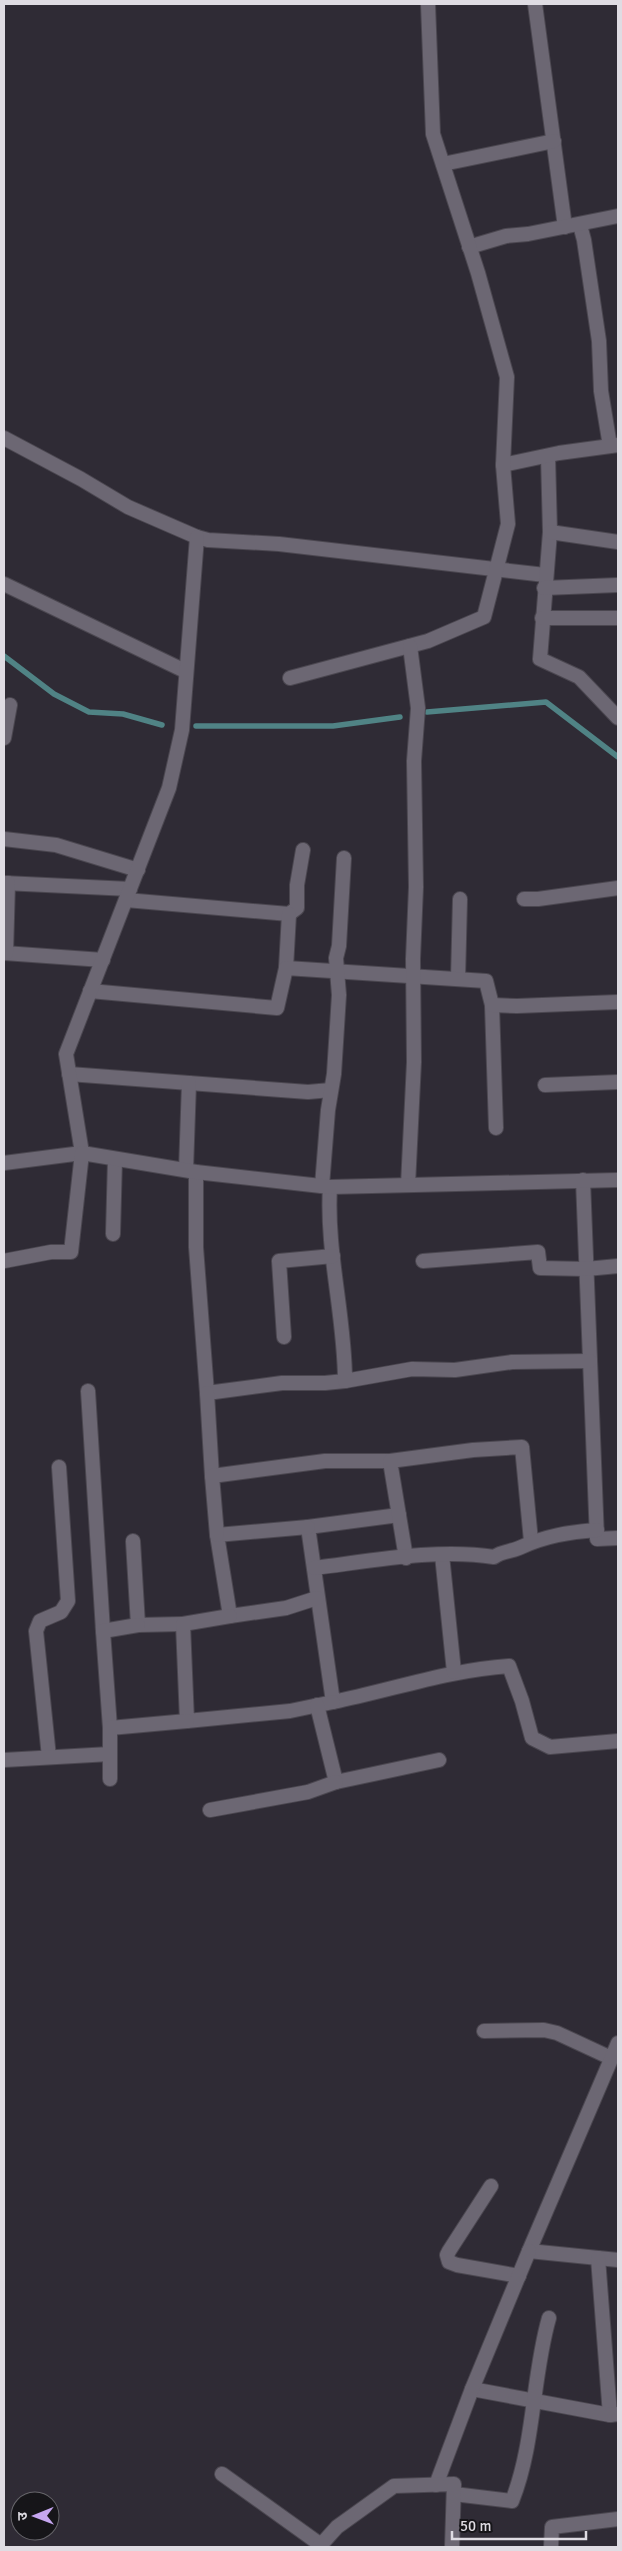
<svg xmlns="http://www.w3.org/2000/svg" width="622" height="2551" font-family="Signika,'Noto Sans Devanagari',sans-serif">
  <style>
    .lines { fill: none; stroke-linecap: round; stroke-linejoin: round }
    .stream { stroke: #508385; stroke-width: 5.5 }
    .minor-casing { stroke: #4b4750; stroke-width: 16 }
    .minor { stroke: #6c6773; stroke-width: 14 }
  </style>
  <rect width="100%" height="100%" fill="#2f2b35"/>
  <g class="lines">
    <!-- stream -->
    <g class="stream">
      <path d="M4,656L54,694L89,712L123,714L162,725"/>
      <path d="M427,712L546,702L618,757"/>
      <path d="M196,726H333L400,717"/>
    </g>
    <!-- minor casing -->
    <g class="minor-casing">
      <g id="minor">
        <path d="M535,4L565,227"/>
        <path d="M443,164L554,141"/>
        <path d="M580,225L584,240L599,341L601,391L610,446"/>
        <path d="M469,247L506,236L528,234L618,216"/>
        <path d="M4,438L81,479L128,507L197,537L208,540L279,544L545,575"/>
        <path d="M548,456L550,532L540,659L579,677L618,718"/>
        <path d="M503,465L559,453L618,445"/>
        <path d="M550,532L618,542"/>
        <path d="M4,584L185,671"/>
        <path d="M544,588L618,585"/>
        <path d="M542,618H618"/>
        <path d="M290,678L428,641L484,617L508,524L503,465L507,377L478,273L433,134L428,4"/>
        <path d="M4,738L10,705"/>
        <path d="M4,839L56,845L138,870"/>
        <path d="M4,883L130,889"/>
        <path d="M524,899H538L618,888"/>
        <path d="M126,900L289,914L297,908V885L303,850"/>
        <path d="M4,953L103,960"/>
        <path d="M6,953L8,883"/>
        <path d="M286,968L289,914"/>
        <path d="M458,979L460,899"/>
        <path d="M90,991L277,1008L286,968L486,981L492,1005L496,1128"/>
        <path d="M492,1005L517,1006L618,1002"/>
        <path d="M69,1074L308,1092L331,1090"/>
        <path d="M545,1085L618,1082"/>
        <path d="M4,1163L82,1153L66,1054L169,788L182,730L197,537"/>
        <path d="M186,1170L189,1083"/>
        <path d="M196,1172V1247L207,1393L282,1383H325L345,1381"/>
        <path d="M583,1180L597,1539L618,1538"/>
        <path d="M408,1185L414,1062L413,959L416,887L414,761L418,708L410,646"/>
        <path d="M322,1186L328,1110L334,1074L339,995L336,958L339,946L344,858"/>
        <path d="M330,1187C326,1252 345,1316 345,1381L412,1369L455,1370L512,1362L590,1361"/>
        <path d="M113,1234L115,1159"/>
        <path d="M4,1261L51,1252H71L82,1153L196,1172L330,1187L618,1180"/>
        <path d="M423,1261L538,1252L540,1268L586,1269L618,1266"/>
        <path d="M284,1337L279,1261L333,1256"/>
        <path d="M88,1391L103,1631"/>
        <path d="M207,1393L212,1476"/>
        <path d="M399,1515L308,1527L333,1702C392,1690 449,1670 509,1666L522,1701L532,1738L550,1747L618,1741"/>
        <path d="M308,1527L217,1535L230,1616L286,1608L317,1598"/>
        <path d="M217,1535L212,1476L325,1461H390"/>
        <path d="M133,1541L138,1625L183,1624"/>
        <path d="M442,1555L454,1672"/>
        <path d="M406,1558L390,1461L473,1450L522,1447L531,1541"/>
        <path d="M314,1568C371,1561 438,1548 494,1557C502,1551 510,1552 519,1548C545,1536 569,1532 597,1530"/>
        <path d="M230,1616L183,1624L187,1721L290,1711L333,1702"/>
        <path d="M317,1705L336,1782L439,1760"/>
        <path d="M110,1728L103,1631L138,1625"/>
        <path d="M49,1757L36,1631L40,1621L61,1612L68,1601L59,1467"/>
        <path d="M4,1760L110,1754"/>
        <path d="M110,1779V1728L187,1721"/>
        <path d="M210,1810L308,1792L336,1782"/>
        <path d="M484,2031L544,2030L557,2033L611,2058"/>
        <path d="M618,2043L529,2251L618,2260"/>
        <path d="M491,2186L449,2251L447,2255L449,2262L457,2265L519,2276"/>
        <path d="M598,2258L610,2415"/>
        <path d="M472,2389L610,2415L618,2414"/>
        <path d="M222,2474L321,2545"/>
        <path d="M436,2485L472,2389L529,2251"/>
        <path d="M454,2494L512,2501C535,2443 532,2377 549,2318"/>
        <path d="M319,2547L337,2527L394,2486L454,2484L452,2547"/>
        <path d="M551,2547L552,2527L618,2519"/>
      </g>
    </g>
    <!-- minor -->
    <use href="#minor" class="minor"/>
  </g>
  <!-- border -->
  <rect width="622" height="2551" fill="none" stroke="#dfdce3" stroke-width="10"/>
  <!-- north arrow -->
  <g transform="translate(35 2516) rotate(269)"><circle r="24" fill="#161519" stroke="#66656a"/>
  <path d="M0-4L9 19L0 12L-9 19Z" fill="#c6a6f0"/>
  <text y="-8" font-size="14" font-weight="bold" text-anchor="middle" fill="#dfdce3">उ</text>
  </g>
  <!-- scale -->
  <path d="M452 2531v8h134v-8" fill="none" stroke="#dfdce3" stroke-width="2.5"/>
  <text x="460" y="2531" font-size="15" fill="#dfdce3" stroke="#161519" stroke-width="4" paint-order="stroke">50 m</text>
</svg>
